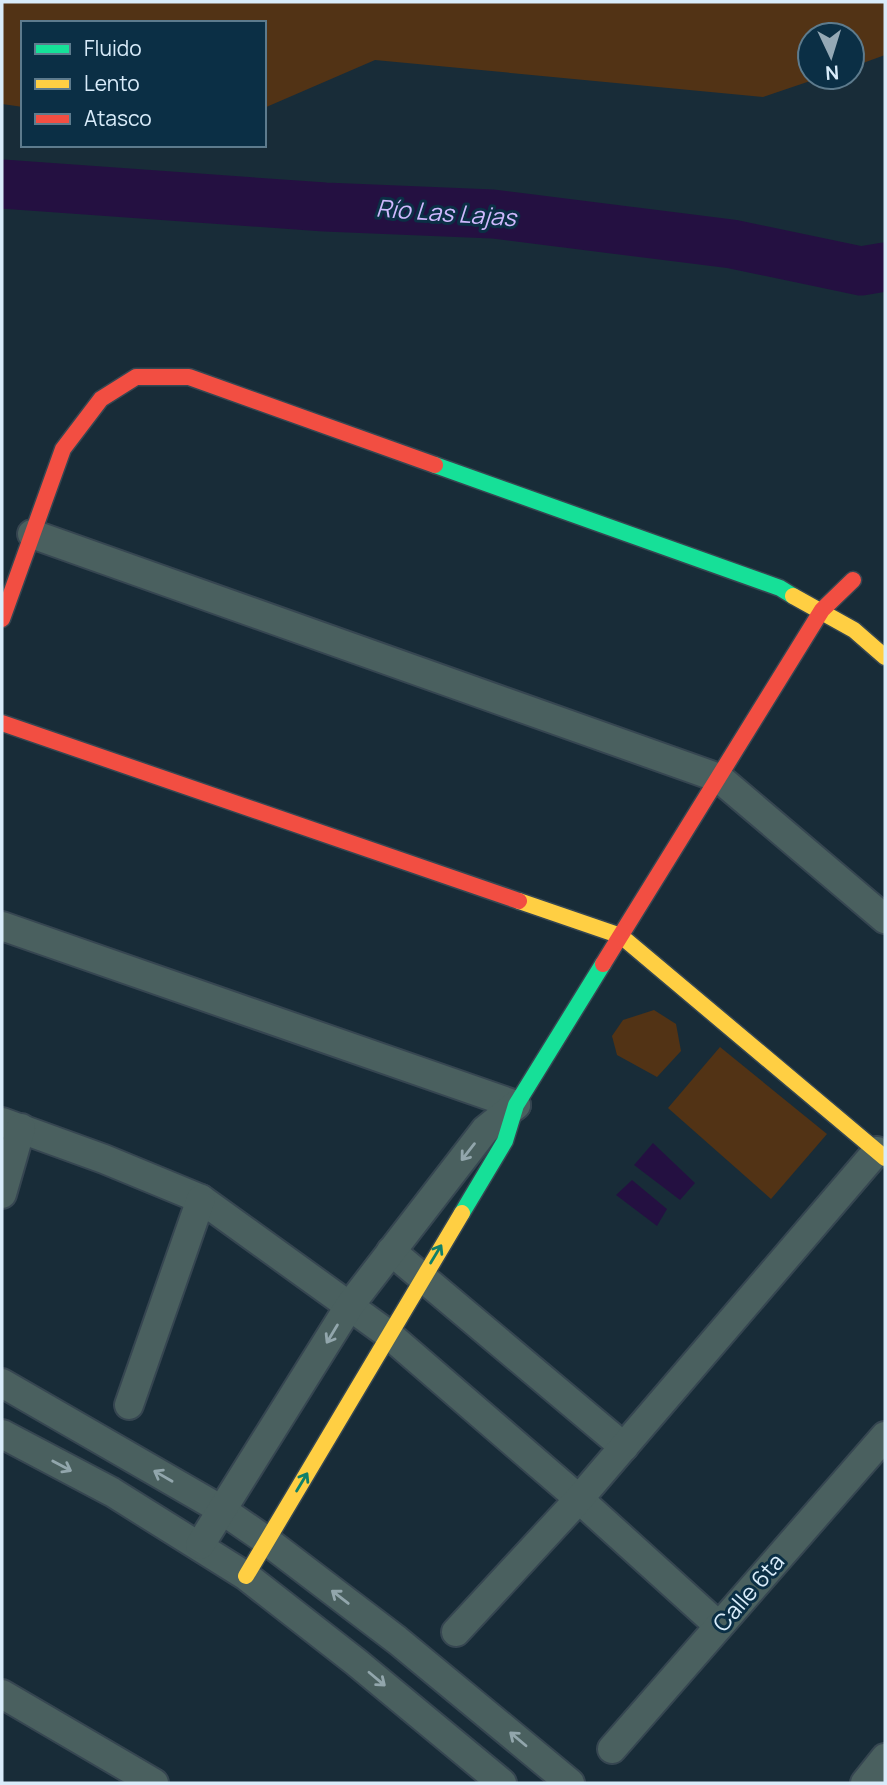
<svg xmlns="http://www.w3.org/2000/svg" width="887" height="1785" font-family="Manrope,sans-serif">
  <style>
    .green { fill: #523315 }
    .water { fill: #241041 }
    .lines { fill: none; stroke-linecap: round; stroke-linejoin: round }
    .river { stroke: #241041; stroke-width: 49 }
    .street-casing { stroke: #364651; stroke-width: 32 }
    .fast-casing { stroke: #364651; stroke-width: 19 }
    .slow-casing { stroke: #364651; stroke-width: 19 }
    .jam-casing { stroke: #364651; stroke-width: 19 }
    .street { stroke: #4a605f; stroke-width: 28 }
    .fast { stroke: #16e098; stroke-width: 16 }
    .slow { stroke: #ffcf43; stroke-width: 16 }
    .jam { stroke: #f24e42; stroke-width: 16 }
    .oneway { stroke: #92a6ac }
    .oneway2 { stroke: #107f6a }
    .labels { text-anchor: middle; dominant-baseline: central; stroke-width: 6; stroke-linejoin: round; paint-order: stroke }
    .street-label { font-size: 23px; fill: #d9ecfa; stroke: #0b2f45 }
    .water-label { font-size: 24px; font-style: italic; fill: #cfb8fd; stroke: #0b2f45 }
  </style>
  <rect width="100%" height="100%" fill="#182c38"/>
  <!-- green -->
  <g class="green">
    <path d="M2,2H885V55L852,67V35H810V77H822L763,97L375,60L264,108V23H23V107L2,104Z"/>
    <path d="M654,1010L676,1024L681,1051L657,1077L617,1055L612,1036L623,1020Z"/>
    <path d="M720,1047L827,1134L771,1199L668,1108Z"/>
  </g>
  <!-- water -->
  <g class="water">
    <path d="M653,1143L695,1183L680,1200L634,1165Z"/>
    <path d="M632,1180L667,1209L657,1226L616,1195Z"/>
  </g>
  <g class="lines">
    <!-- river -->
    <path class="river" d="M2,184L325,207L493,214L732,244L861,271L885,267"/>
    <!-- street casing -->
    <g class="street-casing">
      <g id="street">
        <path d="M32,534L719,778L885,919"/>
        <path d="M2,926L516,1105"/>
        <path d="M2,1122L104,1159L201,1199L388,1334L579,1499L719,1626"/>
        <path d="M2,1194L21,1128"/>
        <path d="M391,1251L624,1447"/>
        <path d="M2,1383L222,1510L267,1541L397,1640L570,1783"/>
        <path d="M129,1405L201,1199"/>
        <path d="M2,1434L112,1492L246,1576L356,1662L502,1783"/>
        <path d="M200,1545L350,1305L485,1130L516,1105"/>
        <path d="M456,1632L579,1499L877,1151"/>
        <path d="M2,1694L154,1783"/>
        <path d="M612,1749L885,1436"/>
        <path d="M865,1783L885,1758"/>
      </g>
    </g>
    <!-- fast casing -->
    <g class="fast-casing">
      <g id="fast">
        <path d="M435,465L780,588L793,596"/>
        <path d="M462,1213L505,1141L516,1105L603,964"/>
      </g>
    </g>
    <!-- slow casing -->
    <g class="slow-casing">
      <g id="slow">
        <path d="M793,596L854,630L885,657"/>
        <path d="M519,901L621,936L885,1158"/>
        <path d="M246,1576L462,1213"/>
      </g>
    </g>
    <!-- jam casing -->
    <g class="jam-casing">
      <g id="jam">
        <path d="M2,619L63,449L101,399L136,377H189L435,465"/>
        <path d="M2,723L519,901"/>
        <path d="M603,964L822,610L853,580"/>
      </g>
    </g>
    <!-- street -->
    <use href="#street" class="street"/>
    <!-- fast -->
    <use href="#fast" class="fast"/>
    <!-- slow -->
    <use href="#slow" class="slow"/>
    <!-- jam -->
    <use href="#jam" class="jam"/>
  </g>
  <!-- one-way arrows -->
  <defs><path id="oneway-shaft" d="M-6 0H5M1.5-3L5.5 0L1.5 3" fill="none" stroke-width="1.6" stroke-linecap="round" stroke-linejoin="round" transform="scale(1.75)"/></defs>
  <g class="oneway">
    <use href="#oneway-shaft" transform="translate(468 1152) rotate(128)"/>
    <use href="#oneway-shaft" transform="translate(332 1334) rotate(121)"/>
    <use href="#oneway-shaft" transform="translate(62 1466) rotate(28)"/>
    <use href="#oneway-shaft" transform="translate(163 1476) rotate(-150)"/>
    <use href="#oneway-shaft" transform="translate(340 1597) rotate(-142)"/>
    <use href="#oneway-shaft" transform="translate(377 1679) rotate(40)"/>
    <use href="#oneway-shaft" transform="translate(518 1739) rotate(-140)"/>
  </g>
  <g class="oneway2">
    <use href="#oneway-shaft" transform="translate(436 1254) rotate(-59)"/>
    <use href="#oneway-shaft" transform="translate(302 1482) rotate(-59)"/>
  </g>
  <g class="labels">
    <!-- street labels -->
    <g class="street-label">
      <text transform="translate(748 1592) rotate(-49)">Calle 6ta</text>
    </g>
    <!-- water labels -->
    <g class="water-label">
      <text transform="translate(446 212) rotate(4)">Río Las Lajas</text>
    </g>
  </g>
  <!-- border -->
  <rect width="887" height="1785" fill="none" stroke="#d9ecfa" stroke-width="7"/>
  <!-- legend -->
  <rect x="21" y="21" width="245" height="126" fill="#0b2f45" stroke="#5d7b8d" stroke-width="2"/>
  <rect x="35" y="44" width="35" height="10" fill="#16e098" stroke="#5d7b8d" stroke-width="2"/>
  <text x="84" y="56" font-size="21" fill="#d9ecfa">Fluido</text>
  <rect x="35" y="79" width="35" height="10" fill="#ffcf43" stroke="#5d7b8d" stroke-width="2"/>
  <text x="84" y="91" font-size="21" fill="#d9ecfa">Lento</text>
  <rect x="35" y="114" width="35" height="10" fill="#f24e42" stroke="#5d7b8d" stroke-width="2"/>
  <text x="84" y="126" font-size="21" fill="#d9ecfa">Atasco</text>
  <!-- north arrow -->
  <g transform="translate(831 56) rotate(176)"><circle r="33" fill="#0b2f45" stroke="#5d7b8d" stroke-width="2"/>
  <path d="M0-5L12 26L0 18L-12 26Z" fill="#95a9b6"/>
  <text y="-10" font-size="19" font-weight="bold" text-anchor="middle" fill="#d9ecfa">N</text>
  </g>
</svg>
